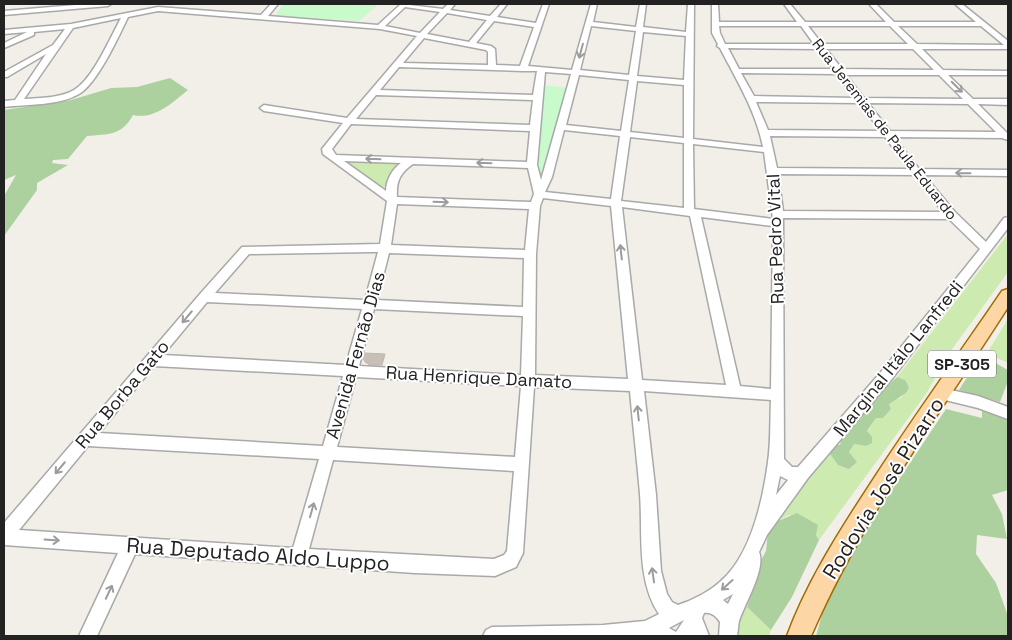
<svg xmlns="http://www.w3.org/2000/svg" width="1012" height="640" font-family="'Space Grotesk',sans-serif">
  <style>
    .grass { fill: #cdebb0 }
    .forest { fill: #add19e }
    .park { fill: #c8facc }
    .building { fill: #c7bfb8; stroke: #c4b6ab }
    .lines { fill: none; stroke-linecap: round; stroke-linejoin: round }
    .minor-casing { stroke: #a9a9a9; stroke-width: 3 }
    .major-casing { stroke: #a06b00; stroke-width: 3 }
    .minor { fill: #fff; fill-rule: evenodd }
    .major { fill: #fcd6a4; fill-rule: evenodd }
    .oneway { stroke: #9c9c9c }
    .labels { text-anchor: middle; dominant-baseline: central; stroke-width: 4; stroke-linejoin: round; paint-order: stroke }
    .far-street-label { font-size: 15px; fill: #222; stroke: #fff }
    .shield { fill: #fff; stroke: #646464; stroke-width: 1 }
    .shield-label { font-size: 16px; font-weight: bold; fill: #222 }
    .street-label { font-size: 18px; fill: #222; stroke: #fff }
    .near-street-label { font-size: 21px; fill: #222; stroke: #fff }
  </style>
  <rect width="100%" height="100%" fill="#f2efe9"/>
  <!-- grass -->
  <g class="grass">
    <path d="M347,161L393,162L398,164L386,186L381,187L346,162Z"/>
    <path d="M1008,234V272L950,352L926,394L819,540L816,535L817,525L789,515L773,523L829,452L857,462L849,452L854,444L866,446L867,432L876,418H883L891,409L889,404L895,399L901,398L909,387L905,380L897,377Z"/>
    <path d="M1008,319V363L987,353Z"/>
    <path d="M747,607L771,630L769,636H734L741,611Z"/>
  </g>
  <!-- forest -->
  <g class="forest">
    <path d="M170,78L188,90C173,102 155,120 133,115C122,136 108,134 87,136L68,159L53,160L52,163L68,165L37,183V190L4,236V196L16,175L4,180V110L71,100L111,88L137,87Z"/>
    <path d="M981,355L1008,370V381L1000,402L959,390Z"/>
    <path d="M897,377L905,380L909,387L906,393L889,404L891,409L883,418H876L867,431L872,437V443L866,446L854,444L849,452L857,462L849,469L838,465L829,452L835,444L840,445L842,437L875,398Z"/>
    <path d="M982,407L1008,419V490L992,495L1002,514L1007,539L977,535L976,554L996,583L1008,616V636H816L826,600L854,547L946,409L982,418Z"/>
    <path d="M797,513L818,525L816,535L819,540L792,597L771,630L747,607L756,581L757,568L766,551L768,532L773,523Z"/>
  </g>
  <!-- park -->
  <g class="park">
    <path d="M284,4H379L359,21L279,16L276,13Z"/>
    <path d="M542,85L569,88L544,170L540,178L537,170Z"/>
  </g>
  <!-- building -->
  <path class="building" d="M364,353L385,354L382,365H370L365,362L363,358Z"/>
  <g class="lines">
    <!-- minor casing -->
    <g class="minor-casing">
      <g id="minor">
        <path d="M87,4H111L108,6L4,15V11Z"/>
        <path d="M271,4H278L268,16L378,25L401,4L443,9L448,4H455L450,10L490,16L501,4H507L497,17L536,23L543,4H549L528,66L572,70L591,4H597L593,22L636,27L640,4H646L643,27L686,32L688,4H694L693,139L763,147C756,111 736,79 720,48L717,46L718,44L712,33V4H718L719,22H797L784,4H790L805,22H886L869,4H876L894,22H976L955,4H962L1008,41V49H922L943,70L1008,71V75H948L973,99H1008V105L978,104L1008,134V140L1002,138L894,137L919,169L1008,170V176L924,175L955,212L986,242L1004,218L1008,217V228L891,380L808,478L767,535L759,552C766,569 745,603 739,621C738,625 738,631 737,636H719L720,622C716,616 711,612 704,613L702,618L709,636H483L486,630L492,627L603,625L645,621L659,614C636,580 643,533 640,494C637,459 633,425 630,391L534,387L523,553L516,567L495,576L415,573L135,554L97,636H79L118,553L4,545V523L200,294L242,247L380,244L387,201L323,154L322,149L343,123L264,111L260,108L264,105L347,118L417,36L380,29L158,11L128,17C119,36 97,84 79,94C58,106 28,104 4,107V101L15,100L46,54L7,77H4V72L53,45L65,29L34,32V35L4,48V43L27,32L4,34V30L71,24L158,7L261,15ZM405,7L440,12L420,33L385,26ZM447,13L487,20L469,42L427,34ZM121,18C110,38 93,79 74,90C60,98 40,98 24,99L73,28ZM494,21L534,27L520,66L496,65L495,49L491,46L476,43ZM591,26L636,31L629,75L580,70ZM719,26H801L814,44H725L720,33ZM808,26H890L908,44H822ZM898,26H981L1004,45L917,44ZM643,32L686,36L684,80L637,76ZM424,38L486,50L488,52V65L403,63ZM728,48L818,49L834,69H739ZM826,49H913L934,70L842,69ZM399,67L523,71H537L533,95L380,90ZM545,72L571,74L541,180L537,165ZM741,73L837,74L855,98L754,96ZM579,75L629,80L621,131L566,125ZM846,75H939L963,99L864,98ZM637,81L684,85V138L630,132ZM376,95L533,100L530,125L356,119ZM756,102L859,103L881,131L768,130ZM868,103L968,104L996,132L890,131ZM351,124L530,131L527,162L336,155L332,149ZM564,130L620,136L611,199L545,192L552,177ZM770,136L885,137L909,169L777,168ZM630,137L684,143V208L621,201ZM693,144L764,152L773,219L694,209ZM344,161L401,163C392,169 386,181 386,191ZM413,164L528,168L534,194L531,202L397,197C396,181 400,173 413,164ZM778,174L914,175L943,212L783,211ZM543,198L611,206L628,379L535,375L536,254L540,206ZM397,204L529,209L525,250L391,245ZM622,207L690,216L726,385L642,380ZM701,217L773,226L771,389L740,386ZM783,218L949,219L980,249L881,372L798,467H792L784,459ZM372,252H378L365,300L215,293L249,254ZM389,253L524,258L523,307L377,300ZM207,302L362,309L346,365L163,355ZM374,309L523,316L521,375L359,366ZM154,366L343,376L323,446L99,433ZM356,377L521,386L515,457L337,447ZM644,391L771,400C770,421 771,442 768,462C763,499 751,555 721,581C709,592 693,600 678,605L672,602L667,594L661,571L656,495ZM88,446L319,459L293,548L19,530ZM333,460L514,471L507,551L504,555L494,559L309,549ZM780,476L788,480L776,495ZM733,594L728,604L723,600ZM684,620L676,632L669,628Z"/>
        <path d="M942,388L978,396L1008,407V419L978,408L937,398L935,394L937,390Z"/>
      </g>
    </g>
    <!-- major casing -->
    <g class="major-casing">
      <path id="major" d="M1008,289V307C939,415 862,518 811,636H787C806,584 837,535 867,489C910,422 957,357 1002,291Z"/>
    </g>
    <!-- minor -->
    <use href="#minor" class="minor"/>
    <!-- major -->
    <use href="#major" class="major"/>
  </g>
  <!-- one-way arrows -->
  <defs><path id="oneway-shaft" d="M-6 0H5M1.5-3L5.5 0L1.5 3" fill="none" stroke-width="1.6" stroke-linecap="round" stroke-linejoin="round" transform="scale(1.25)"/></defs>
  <g class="oneway">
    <use href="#oneway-shaft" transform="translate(581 51) rotate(105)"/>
    <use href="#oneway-shaft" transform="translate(957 87) rotate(45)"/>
    <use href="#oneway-shaft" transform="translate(373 159) rotate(-178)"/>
    <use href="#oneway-shaft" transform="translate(484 163) rotate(-178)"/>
    <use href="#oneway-shaft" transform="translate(963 173) rotate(-179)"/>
    <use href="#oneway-shaft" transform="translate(441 202) rotate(2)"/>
    <use href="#oneway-shaft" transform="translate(621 252) rotate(-96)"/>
    <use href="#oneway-shaft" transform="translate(187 317) rotate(130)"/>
    <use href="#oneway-shaft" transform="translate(638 413) rotate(-96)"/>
    <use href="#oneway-shaft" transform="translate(60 468) rotate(130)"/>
    <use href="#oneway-shaft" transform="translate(312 510) rotate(-74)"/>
    <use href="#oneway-shaft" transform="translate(52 540) rotate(4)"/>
    <use href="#oneway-shaft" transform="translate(653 575) rotate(-98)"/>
    <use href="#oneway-shaft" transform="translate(727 585) rotate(138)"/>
    <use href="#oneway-shaft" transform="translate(109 592) rotate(-65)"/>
  </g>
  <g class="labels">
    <!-- far-street labels -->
    <g class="far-street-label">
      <text transform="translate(885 129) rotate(52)">Rua Jeremias de Paula Eduardo</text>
    </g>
    <!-- shield labels -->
    <rect class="shield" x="928" y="350.5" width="68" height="27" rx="4"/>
    <g class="shield-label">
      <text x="962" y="364">SP-305</text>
    </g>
    <!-- street labels -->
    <g class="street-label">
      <text transform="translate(775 239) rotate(-92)">Rua Pedro Vital</text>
      <text transform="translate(355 355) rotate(-74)">Avenida Fernão Dias</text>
      <text transform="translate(898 358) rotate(-51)">Marginal Itálo Lanfredi</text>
      <text transform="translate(479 377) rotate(3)">Rua Henrique Damato</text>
      <text transform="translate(122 394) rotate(-50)">Rua Borba Gato</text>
    </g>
    <!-- near-street labels -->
    <g class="near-street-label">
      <text transform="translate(883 488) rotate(-58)">Rodovia José Pizarro</text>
      <text transform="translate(258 554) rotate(4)">Rua Deputado Aldo Luppo</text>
    </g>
  </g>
  <!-- border -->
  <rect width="1012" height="640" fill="none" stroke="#222222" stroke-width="10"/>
</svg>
